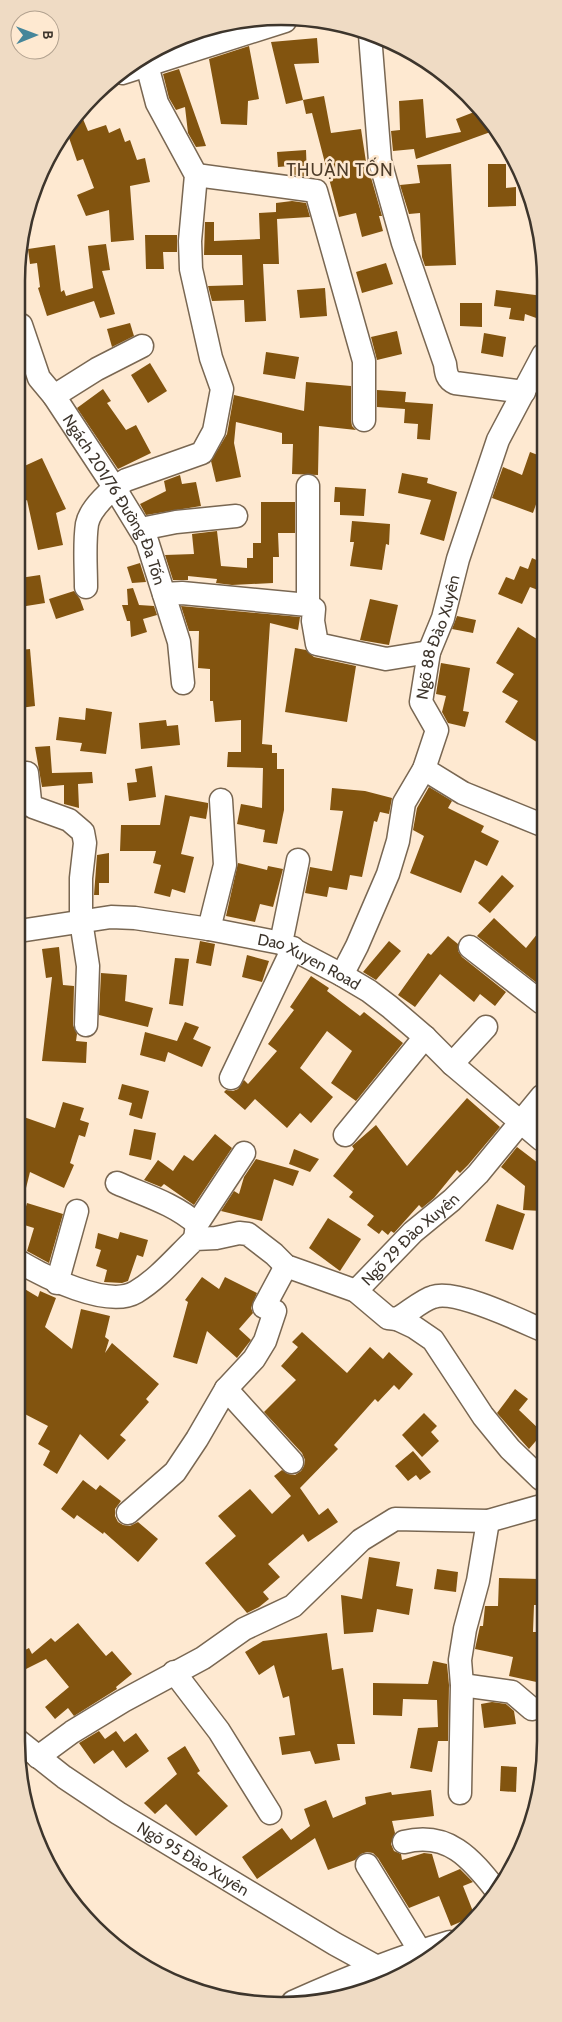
<svg xmlns="http://www.w3.org/2000/svg" width="562" height="2022" font-family="Cabin,sans-serif">
  <style>
    .building { fill: #82540f }
    .lines { fill: none; stroke-linecap: round; stroke-linejoin: round }
    .minor-casing { stroke: #796752; stroke-width: 25 }
    .minor { stroke: #fff; stroke-width: 22 }
    .labels { text-anchor: middle; dominant-baseline: central; stroke-width: 5; stroke-linejoin: round; paint-order: stroke }
    .street-label { font-size: 16px; fill: #3d352c; stroke: #fee9d1 }
    .neighbourhood-label { font-size: 18px; letter-spacing: 1px; fill: #4d3c29; stroke: #fee9d1 }
    .rim { fill: none; stroke: #3d352c; stroke-width: 2.5 }
  </style>
  <rect width="100%" height="100%" fill="#fee9d1"/>
  <!-- building -->
  <g class="building">
    <path d="M317,38L319,63L294,64L303,100L286,104L271,42Z"/>
    <path d="M249,46L259,99L248,101L247,125L221,124L209,59Z"/>
    <path d="M179,69L190,101L206,146L196,147L188,133L185,107L176,110L169,98L163,74Z"/>
    <path d="M324,96L331,133L361,129L368,175L370,174L382,216H379L383,231L362,237L356,213L339,217L312,113L306,114L303,100Z"/>
    <path d="M423,99L426,138L461,132L456,119L482,109L496,130L416,159L414,149L393,151L391,131L400,130L399,101Z"/>
    <path d="M83,119L88,131L106,125L109,133L120,128L125,142L130,140L137,160L145,158L150,182L130,186L134,240L111,242L109,210L86,216L77,195L94,188L83,159L77,161L66,129L72,123Z"/>
    <path d="M306,150L307,177L290,174V166L278,167L277,152Z"/>
    <path d="M451,164L456,265L425,266L422,257L420,213L409,214L400,185L420,183L417,165Z"/>
    <path d="M488,164H506V188L516,187V206L488,207Z"/>
    <path d="M292,201L306,203L310,217L277,219L279,264H263L266,321L245,322L244,300L212,301L208,286L243,285L242,255H204L205,222H214V241L260,239L259,213L276,212V203Z"/>
    <path d="M145,235H177V252H163L164,269H146Z"/>
    <path d="M106,244L110,270L102,271L115,314L100,318L94,301L47,316L38,288L40,287L37,263L30,264L28,249L55,245L61,292L64,290L66,296L93,288L88,246Z"/>
    <path d="M386,263L393,284L362,293L356,272Z"/>
    <path d="M325,288L327,316L300,318L297,290Z"/>
    <path d="M496,290L543,296V305L539,319L525,314L524,321L509,319L511,308L494,306Z"/>
    <path d="M460,303H482V327L460,326Z"/>
    <path d="M130,323L134,336L112,347L107,329Z"/>
    <path d="M397,331L402,354L377,360L371,337Z"/>
    <path d="M484,333L506,337L503,357L481,353Z"/>
    <path d="M266,352L299,357L295,379L263,374Z"/>
    <path d="M150,363L167,391L148,403L131,375Z"/>
    <path d="M306,382L351,386V420L352,426L356,430L319,426L318,475L292,474L293,444H282V433L236,422L234,443L241,477L216,482L211,461L227,434L234,395L304,411Z"/>
    <path d="M103,389L111,401L107,403L126,430L136,425L151,453L118,469L77,408Z"/>
    <path d="M377,390L406,392L405,402L433,404L430,440L417,439L418,424L404,423L405,409L377,407Z"/>
    <path d="M530,452L543,457V484L533,513L492,498L503,467L522,475Z"/>
    <path d="M42,458L66,509L56,513L63,545L38,550L27,500L20,504V468Z"/>
    <path d="M402,473L428,478L427,483L457,492L444,541L420,534L431,500L398,493Z"/>
    <path d="M180,475L182,484L196,482L201,506L146,515L140,504L166,491L164,481Z"/>
    <path d="M335,487L366,489L364,516L340,515V502H334Z"/>
    <path d="M261,502H295V533H278L279,557H273V583L232,585L216,583L217,579L188,576V580H173L165,555L194,554L192,534L217,531L221,566L247,568V558H253V543H261Z"/>
    <path d="M352,521L390,524L389,545L386,544L382,570L350,566L354,542H350Z"/>
    <path d="M532,558L543,563V579L538,590L530,587L522,604L498,594L506,577L514,580L520,566L528,569Z"/>
    <path d="M140,563L146,582L132,583L127,567Z"/>
    <path d="M40,575L45,603L20,607V578Z"/>
    <path d="M133,588L139,605L154,606L157,615L143,619L147,632L131,637L130,621H127L122,605H128L127,589Z"/>
    <path d="M74,591L80,599L84,610L56,619L49,599Z"/>
    <path d="M370,599L398,605L389,645L360,640Z"/>
    <path d="M181,606L300,617L298,630L270,623L262,744L272,745V753H277V769H284V810L277,844L263,842L265,830L237,824L241,804L262,808L263,768L227,767L228,752H241V720L215,722L213,701H210V669L198,668L199,631H189Z"/>
    <path d="M457,616L476,620L473,633L452,629Z"/>
    <path d="M518,627L543,643V746L505,722L518,701L502,692L514,674L496,663Z"/>
    <path d="M295,648L306,650L314,657L356,666L347,722L285,712Z"/>
    <path d="M30,649L35,706L20,708V650Z"/>
    <path d="M441,663L470,668L463,711L469,712L465,727L448,723L442,712L446,696L436,694Z"/>
    <path d="M86,708L112,712L106,754L80,751L82,743L56,740L59,717L85,720Z"/>
    <path d="M166,720L167,726L178,725L180,745L141,749L139,723Z"/>
    <path d="M50,746L52,773L92,772L93,783L78,784L79,808L64,804V785L42,787L35,747Z"/>
    <path d="M152,766L156,797L129,801L127,783L137,782L135,769Z"/>
    <path d="M429,787L452,801L448,808L484,826L481,832L499,841L487,866L475,860L461,893L410,873L424,836L413,830L417,808Z"/>
    <path d="M332,788L365,791L392,798L389,814L380,812L377,822L374,821L362,877L350,875L347,890L329,887L327,897L305,893L310,867L332,871L343,811L330,810Z"/>
    <path d="M165,795L208,803V807L206,819L190,816L181,854L194,857L185,893L172,889L170,897L154,893L161,865L153,863L156,851H120L121,825H160Z"/>
    <path d="M109,853V883H99V895H94L97,855Z"/>
    <path d="M238,863L267,870L268,866L283,869L273,907L260,904L255,922L226,916Z"/>
    <path d="M502,875L514,886L490,913L478,903Z"/>
    <path d="M494,918L526,948L542,928V987L477,936Z"/>
    <path d="M448,936L458,944V951L462,957L506,992L495,1006L480,994L474,1002L440,974L415,1007L398,995L428,953L431,955Z"/>
    <path d="M200,941L215,944L211,966L196,963Z"/>
    <path d="M389,941L401,951L376,980L363,972Z"/>
    <path d="M59,947L63,985L74,986L73,1025L77,1034L76,1041L87,1042L86,1063L42,1061L52,977L46,978L42,949Z"/>
    <path d="M247,955L269,961L262,982L242,977Z"/>
    <path d="M175,958L189,959L183,1006L169,1004Z"/>
    <path d="M101,973L127,975L125,1001L153,1008L148,1027L99,1015Z"/>
    <path d="M311,976L329,988L327,991L360,1016L364,1012L403,1043L356,1101L331,1083L352,1051L327,1031L300,1068L333,1097L311,1123L300,1113L287,1128L255,1099L245,1110L224,1092L226,1090L233,1091L238,1089L244,1080L248,1084L277,1051L268,1044L294,1010L290,1007Z"/>
    <path d="M185,1022L199,1027L193,1039L211,1047L202,1067L168,1052L165,1062L140,1055L145,1032L177,1041Z"/>
    <path d="M122,1084L149,1091L142,1119L129,1115L132,1103L118,1099Z"/>
    <path d="M467,1098L500,1127L468,1165L460,1173L457,1170L434,1198L422,1208L419,1205L394,1233L391,1231L388,1235L382,1230L379,1234L367,1225L374,1216L349,1197L353,1192L333,1176L354,1149L352,1146L376,1125L407,1166Z"/>
    <path d="M63,1102L84,1108L80,1120L89,1123L85,1137L79,1135L70,1163L74,1165L64,1188L30,1172L23,1200L18,1199V1124L21,1116L55,1128Z"/>
    <path d="M134,1129L156,1133L151,1160L129,1155Z"/>
    <path d="M215,1134L232,1148L194,1205L164,1184L161,1187L144,1180L158,1160L173,1171L184,1155L193,1161Z"/>
    <path d="M517,1147L542,1166V1211L523,1210L525,1186L501,1167Z"/>
    <path d="M294,1149L319,1159L310,1172L289,1164Z"/>
    <path d="M256,1159L299,1171L293,1186L274,1179L262,1221L221,1211L234,1191L239,1194L244,1177Z"/>
    <path d="M27,1203L63,1214L49,1263L27,1251L34,1228L21,1224Z"/>
    <path d="M497,1204L525,1214L513,1250L485,1241Z"/>
    <path d="M328,1218L361,1239L340,1271L309,1248Z"/>
    <path d="M120,1232L148,1240L143,1257L137,1255L128,1281L122,1283L104,1282L107,1270L96,1266L101,1250L95,1248L98,1233L118,1239Z"/>
    <path d="M202,1277L219,1289L225,1277L257,1293L251,1308L253,1313L239,1329L251,1340L237,1358L207,1331L197,1364L173,1357L188,1302L185,1300Z"/>
    <path d="M18,1285L38,1297L40,1291L56,1298L45,1327L72,1349L81,1309L110,1316L105,1337L109,1340L105,1353L112,1343L159,1384L146,1399L149,1402L120,1435L126,1440L108,1460L80,1434L57,1474L43,1465L50,1451L38,1444L48,1426L17,1410Z"/>
    <path d="M302,1332L347,1373L370,1347L383,1359L389,1352L413,1374L399,1390L394,1385L378,1402L375,1399L334,1445L338,1449L300,1488L319,1515L328,1508L338,1522L308,1542L303,1534L268,1564L280,1577L263,1592L269,1599L259,1607L247,1613L205,1563L236,1536L218,1516L250,1489L272,1514L291,1496L274,1476L282,1470L288,1474L295,1475L301,1471L304,1466L305,1460L302,1453L264,1412L296,1380L281,1366L298,1347L292,1342Z"/>
    <path d="M515,1389L528,1399L519,1410L541,1431V1435L529,1449L497,1413Z"/>
    <path d="M424,1413L437,1426L431,1432L439,1441L422,1457L402,1435Z"/>
    <path d="M413,1451L431,1472L420,1480L416,1475L408,1481L395,1466Z"/>
    <path d="M83,1480L96,1490L100,1485L121,1501L115,1509V1516L118,1522L123,1525L130,1526L138,1522L158,1539L138,1562L104,1532L103,1534L77,1515L74,1519L61,1509Z"/>
    <path d="M369,1557L400,1562L396,1586L413,1589L409,1615L377,1609L373,1632L344,1634L341,1595L362,1599Z"/>
    <path d="M437,1569L458,1572L456,1592L434,1589Z"/>
    <path d="M499,1578L540,1579L539,1605H534L533,1632H541V1683L509,1676L513,1657L475,1649L480,1626H483L485,1606H498Z"/>
    <path d="M78,1623L106,1656L112,1651L132,1674L116,1687L117,1689L74,1716L68,1708L55,1719L45,1707L69,1687L46,1659L16,1674L17,1654L29,1648L32,1654L51,1638L55,1642Z"/>
    <path d="M327,1633L332,1670L343,1668L355,1744H337L340,1760L315,1764L310,1751L282,1755L279,1737L295,1735L289,1696L283,1698L274,1665L259,1675L245,1652L263,1641Z"/>
    <path d="M433,1661L447,1664L449,1685L448,1741H438L432,1772L410,1768L418,1728L438,1727L437,1700L403,1699L402,1716L373,1715V1683L428,1684Z"/>
    <path d="M492,1702L506,1704L514,1711L516,1724L484,1728L481,1704Z"/>
    <path d="M99,1731L105,1739L116,1731L124,1742L136,1733L149,1751L126,1768L113,1750L94,1764L79,1743Z"/>
    <path d="M185,1746L200,1771L197,1773L228,1806L196,1836L166,1804L155,1814L144,1803L177,1774L167,1758Z"/>
    <path d="M501,1766L517,1767L516,1792L500,1791Z"/>
    <path d="M431,1790L434,1816L392,1821L395,1833L391,1844L394,1851L401,1854L402,1860L424,1853L432,1854L439,1878L460,1869L473,1882L463,1886L474,1914L472,1917L451,1926L439,1896L409,1908L378,1858L373,1853L367,1852L361,1854L355,1860L328,1870L315,1838L257,1879L242,1857L282,1828L291,1840L310,1826L304,1809L326,1800L333,1818L366,1804L365,1797L391,1792L392,1795Z"/>
  </g>
  <g class="lines">
    <!-- minor casing -->
    <g class="minor-casing">
      <g id="minor">
        <path d="M370,35L380,161L403,243L445,364C446,372 446,379 455,383L524,392"/>
        <path d="M122,73L285,21"/>
        <path d="M196,175L316,191L364,361V420"/>
        <path id="s1" d="M21,325L39,378L54,396L114,487L147,541L179,642L183,683"/>
        <path d="M54,396L97,369L142,346"/>
        <path d="M308,486V605"/>
        <path d="M141,529L176,522L236,516"/>
        <path d="M86,587C86,567 84,544 87,524C90,508 112,488 126,480L202,453L214,431L222,389L211,358L191,269L190,241L196,175L157,103L147,65"/>
        <path d="M164,594L182,593L308,605L314,609L313,621L317,644L386,659L429,652"/>
        <path d="M424,769L463,793L542,825"/>
        <path d="M27,773L30,801L33,807L69,820L83,832L85,843L81,878V921L88,966L86,1025"/>
        <path d="M209,929L225,865L221,800"/>
        <path id="s2" d="M19,931L111,917L135,918L209,929L281,943L342,975L369,991L390,1007L425,1037L452,1064L542,1140"/>
        <path d="M281,943L298,860"/>
        <path d="M470,947L542,1003"/>
        <path id="s3" d="M342,975L357,946L388,874L398,841L404,803L424,769L437,730L421,702L429,652L443,618L458,559L498,440L543,355"/>
        <path d="M452,1064L486,1027"/>
        <path d="M231,1078L293,948"/>
        <path d="M345,1135L425,1037"/>
        <path d="M117,1183C144,1195 175,1204 197,1224"/>
        <path d="M195,1239L197,1224L244,1153"/>
        <path d="M18,1261C43,1276 108,1309 136,1292C158,1279 177,1256 195,1239L216,1238L239,1233L248,1234L274,1254L286,1266L356,1291L388,1318L397,1319C408,1313 422,1300 433,1297C456,1289 519,1320 542,1330"/>
        <path d="M57,1283L77,1211"/>
        <path id="s4" d="M356,1291L413,1232L452,1200L478,1174L542,1096"/>
        <path d="M397,1319L414,1327L433,1340L483,1416L510,1449L541,1479"/>
        <path d="M226,1389L292,1462"/>
        <path d="M128,1513L175,1472L197,1439L226,1389L254,1359L265,1341L275,1311L264,1307L286,1266"/>
        <path d="M174,1672L219,1731L270,1813"/>
        <path d="M462,1685L512,1692L532,1709"/>
        <path id="s5" d="M16,1739L64,1777L118,1813L335,1944L377,1967L382,1981"/>
        <path d="M38,1757L72,1732L123,1701L203,1658L244,1629L293,1606L361,1540L395,1519L488,1521L541,1506"/>
        <path d="M460,1793L462,1685L460,1660L465,1629L478,1581L488,1521"/>
        <path d="M404,1842C448,1831 471,1858 496,1890"/>
        <path d="M367,1865L420,1951"/>
        <path d="M293,2002C344,1979 396,1958 450,1942"/>
      </g>
    </g>
    <!-- minor -->
    <use href="#minor" class="minor"/>
  </g>
  <g class="labels">
    <!-- street labels -->
    <g class="street-label">
      <text stroke="none"><textPath href="#s1" startOffset="200">Ngách 201/76 Đường Đa Tốn</textPath></text>
      <text stroke="none"><textPath href="#s3" startOffset="364">Ngõ 88 Đào Xuyên</textPath></text>
      <text stroke="none"><textPath href="#s2" startOffset="298">Dao Xuyen Road</textPath></text>
      <text stroke="none"><textPath href="#s4" startOffset="75">Ngõ 29 Đào Xuyên</textPath></text>
      <text stroke="none"><textPath href="#s5" startOffset="214">Ngõ 95 Đào Xuyên</textPath></text>
    </g>
    <!-- neighbourhood labels -->
    <g class="neighbourhood-label">
      <text x="340" y="170">THUẬN TỐN</text>
    </g>
  </g>
  <!-- crop -->
  <path d="M0 0H562V2022H0ZM281 25H281A256 256 0 0 1 537 281V1741A256 256 0 0 1 281 1997H281A256 256 0 0 1 25 1741V281A256 256 0 0 1 281 25Z" fill="#efdbc4" fill-rule="evenodd"/>
  <path class="rim" d="M281 25H281A256 256 0 0 1 537 281V1741A256 256 0 0 1 281 1997H281A256 256 0 0 1 25 1741V281A256 256 0 0 1 281 25Z"/>
  <!-- north arrow -->
  <g transform="translate(35 35) rotate(89)"><circle r="24" fill="#fee9d1" stroke="#b1a18f"/>
  <path d="M0-4L9 19L0 12L-9 19Z" fill="#46869a"/>
  <text y="-8" font-size="14" font-weight="bold" text-anchor="middle" fill="#3d352c">B</text>
  </g>
</svg>
